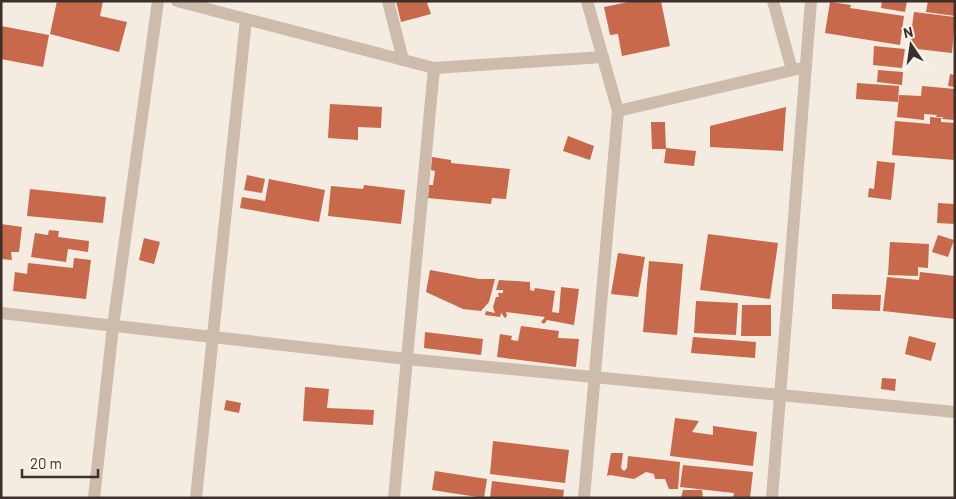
<svg xmlns="http://www.w3.org/2000/svg" width="956" height="499" font-family="Barlow,sans-serif">
  <style>
    .building { fill: #c8694b }
    .lines { fill: none; stroke-linecap: round; stroke-linejoin: round }
    .street { stroke: #cdbbac; stroke-width: 12 }
  </style>
  <rect width="100%" height="100%" fill="#f4ebe1"/>
  <!-- building -->
  <g class="building">
    <path d="M57,1H103L100,16L127,22L119,52L50,34Z"/>
    <path d="M396,1H432L427,3L431,14L401,22Z"/>
    <path d="M633,1H661L670,46L622,56L618,34L610,35L604,7Z"/>
    <path d="M882,1H907L905,12L881,8Z"/>
    <path d="M928,1H955V16L926,12Z"/>
    <path d="M830,2L851,5L850,8L904,16L900,45L825,33Z"/>
    <path d="M914,12L955,17L952,53L909,48Z"/>
    <path d="M1,26L49,35L43,67L1,59Z"/>
    <path d="M874,46L905,49L902,68L873,65Z"/>
    <path d="M878,70L903,72L902,85L877,82Z"/>
    <path d="M950,74L955,75V87L948,86Z"/>
    <path d="M857,83L899,86L898,102L856,99Z"/>
    <path d="M922,86L955,89V120L942,119L943,117H936L937,115L924,114V120L897,117L899,95L921,96Z"/>
    <path d="M330,104L382,107L381,128L358,127V140L328,138Z"/>
    <path d="M786,107L783,151L710,147V126Z"/>
    <path d="M930,117L941,118V122L955,123V160L892,155L895,121L930,124Z"/>
    <path d="M651,122H665L666,149H652Z"/>
    <path d="M568,136L594,146L590,160L563,151Z"/>
    <path d="M666,148L696,151L694,166L664,163Z"/>
    <path d="M432,157L451,160V163L510,169L506,199L492,198L491,204L428,198L429,185H433L435,171L431,170Z"/>
    <path d="M877,161L895,163L891,200L868,197L869,188L874,189Z"/>
    <path d="M247,175L265,179L262,193L244,190Z"/>
    <path d="M269,179L325,190L319,222L240,208L242,197L265,201Z"/>
    <path d="M364,185L405,190L401,224L328,216L331,186L363,189Z"/>
    <path d="M30,189L106,197L103,223L27,216Z"/>
    <path d="M938,203L955,204V224L937,223Z"/>
    <path d="M1,224L22,227L19,252H11L12,260L1,259Z"/>
    <path d="M49,230L59,231L58,237L89,241L88,252L68,249L66,262L31,257L35,233L48,235Z"/>
    <path d="M708,234L778,243L770,299L700,290Z"/>
    <path d="M938,235L954,240L948,257L932,252Z"/>
    <path d="M144,238L160,242L154,264L139,260Z"/>
    <path d="M890,242L929,244L928,268L918,267V276L888,275Z"/>
    <path d="M618,253L645,257L638,297L611,294Z"/>
    <path d="M74,258L91,260L86,299L13,291L15,272L27,274L28,263L73,268Z"/>
    <path d="M649,261L683,264L677,335L643,332Z"/>
    <path d="M430,270L479,279H495L489,302L481,311L463,309L426,292Z"/>
    <path d="M920,272L955,276V319L883,311L887,277L919,280Z"/>
    <path d="M499,280L530,282V290L534,291L535,288L555,291L552,312L559,313L561,287L579,289L574,325L547,320L544,324L541,322L545,317L506,312L507,316L505,318L501,313L500,317L485,315L486,311L495,313L493,307L496,297H499L498,293H503V290H496Z"/>
    <path d="M832,294L881,295L880,311L832,309Z"/>
    <path d="M696,301L738,303L736,335L694,333Z"/>
    <path d="M742,305H771V336H741Z"/>
    <path d="M521,326L559,331L558,338L579,339L576,367L497,357L500,334L512,336L511,340L518,341Z"/>
    <path d="M425,332L483,339L481,355L424,348Z"/>
    <path d="M909,336L936,343L931,361L905,354Z"/>
    <path d="M693,337L756,342L755,358L691,353Z"/>
    <path d="M882,378L896,379L895,391L881,389Z"/>
    <path d="M305,387L329,389L327,408L374,410L373,425L303,421Z"/>
    <path d="M226,400L241,403L239,413L224,410Z"/>
    <path d="M675,418L699,421L692,432L713,435V426L757,432L753,466L670,456Z"/>
    <path d="M493,441L569,450L565,483L490,474Z"/>
    <path d="M611,453H623L621,468L624,471L627,468L628,456L680,462L678,489H669L665,479H655L654,474L646,472L634,479L610,475L607,476Z"/>
    <path d="M683,465L753,472L750,498H733L734,493L680,487Z"/>
    <path d="M435,471L487,479L484,498L432,490Z"/>
    <path d="M492,481L564,490L563,498H490Z"/>
    <path d="M683,490H702L703,498H681Z"/>
  </g>
  <g class="lines">
    <!-- street -->
    <g class="street">
      <path d="M177,1L434,68L603,57"/>
      <path d="M388,1L403,60"/>
      <path d="M773,1L792,70"/>
      <path d="M618,111L806,67"/>
      <path d="M1,313L407,359L955,412"/>
      <path d="M94,498L113,326L158,1"/>
      <path d="M196,498L246,19"/>
      <path d="M394,498L434,68"/>
      <path d="M584,498L618,111L587,1"/>
      <path d="M772,498L811,1"/>
    </g>
  </g>
  <!-- border -->
  <rect width="956" height="499" fill="none" stroke="#3b302b" stroke-width="5"/>
  <!-- north arrow -->
  <g transform="translate(911 45) rotate(347)" stroke="#fbf5ee" stroke-width="4" paint-order="stroke">
  <path d="M0-4L9 19L0 12L-9 19Z" fill="#3b302b"/>
  <text y="-8" font-size="14" font-weight="bold" text-anchor="middle" fill="#3b302b">N</text>
  </g>
  <!-- scale -->
  <path d="M22 469v8h76v-8" fill="none" stroke="#3b302b" stroke-width="2.5"/>
  <text x="30" y="469" font-size="15" fill="#3b302b" stroke="#fbf5ee" stroke-width="4" paint-order="stroke">20 m</text>
</svg>
